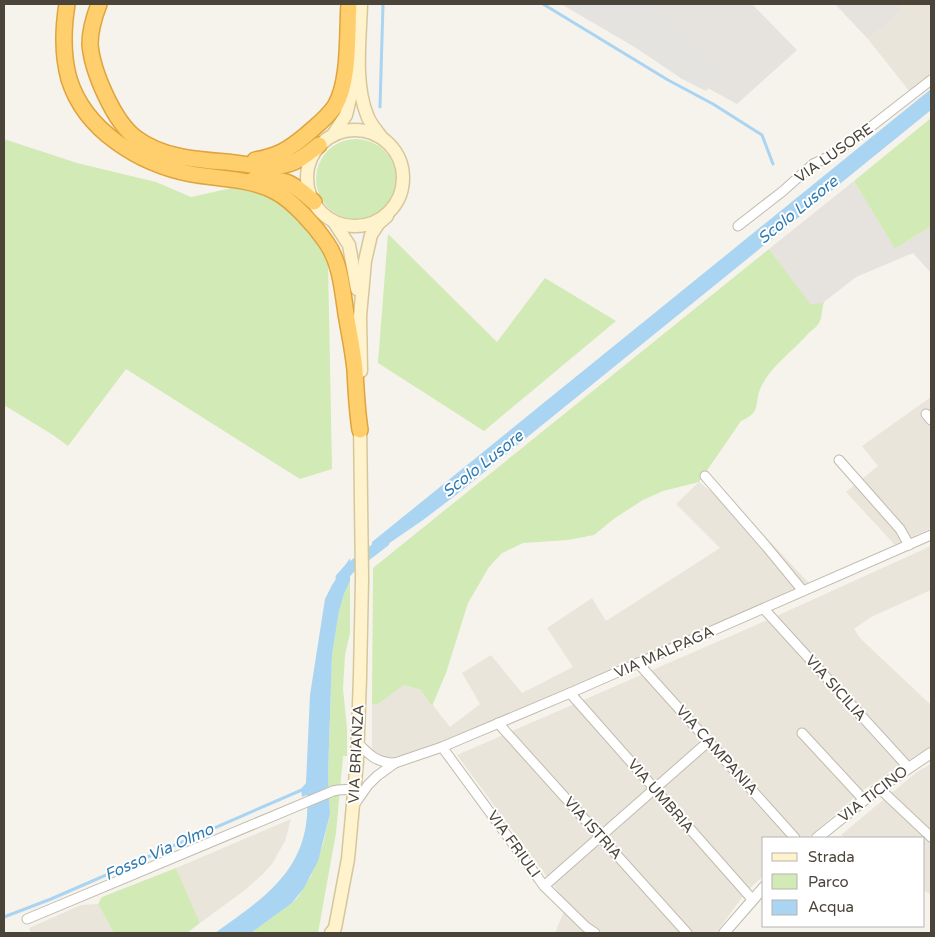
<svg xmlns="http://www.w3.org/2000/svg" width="935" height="937" font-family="'Varela Round',sans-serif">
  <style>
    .residential { fill: #eae5da }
    .industrial { fill: #e6e2dd }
    .green { fill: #d2eab5 }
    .parking { fill: #e5e3e0 }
    .water { fill: #a9d4f2 }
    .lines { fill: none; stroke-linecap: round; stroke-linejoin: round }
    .stream { stroke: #a9d4f2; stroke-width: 3 }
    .canal { stroke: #a9d4f2; stroke-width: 11 }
    .minor-casing { stroke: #c2bbae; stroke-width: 11 }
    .tertiary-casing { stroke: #c2bbae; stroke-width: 12 }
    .secondary-casing { stroke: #d6c79b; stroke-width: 15 }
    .motorway-casing { stroke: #e0a43c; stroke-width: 18 }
    .minor { stroke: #fff; stroke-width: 9 }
    .tertiary { stroke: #fff; stroke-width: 10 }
    .secondary { stroke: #fff3cd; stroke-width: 12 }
    .motorway { stroke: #ffcf6e; stroke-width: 15 }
    .labels { text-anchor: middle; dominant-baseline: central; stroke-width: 4; stroke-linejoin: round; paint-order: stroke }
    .street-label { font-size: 15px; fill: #4b4439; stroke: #fff }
    .water-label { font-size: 16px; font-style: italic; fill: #2e7ab2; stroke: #fff }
  </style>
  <rect width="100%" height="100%" fill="#f6f3ec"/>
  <!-- residential -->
  <g class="residential">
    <path d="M897,4H931V73L910,92L868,39L902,11Z"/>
    <path d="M931,397V528L895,545L846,492L878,466L862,446Z"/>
    <path d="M699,482L760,531L809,583L441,745L394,757L384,758L375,752L372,748V704H378L403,685L421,690L450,727L480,704L462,673L491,655L522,693L573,667L547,628L592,598L606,621L720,548L676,504Z"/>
    <path d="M931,546V590L871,617L854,629L861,639L931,705V747L904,763L862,791L808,838H764V875L746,892L716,933H555L567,904L457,755L770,619Z"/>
    <path d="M931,764V894L924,891V838H846L841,835L917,772Z"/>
    <path d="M291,819L285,841L272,864L262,875L245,890L200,923L176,868Z"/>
    <path d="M98,904L114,933H31L29,928L81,905Z"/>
  </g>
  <!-- industrial -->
  <g class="industrial">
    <path d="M561,4H752L797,50L737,104L667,66Z"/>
    <path d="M835,4H897L902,11L868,39Z"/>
    <path d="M854,181L895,249L931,226V273L913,253L856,277L824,302L811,306L769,249Z"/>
  </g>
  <!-- green -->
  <g class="green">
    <path d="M931,118V226L895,249L854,181Z"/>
    <path d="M4,139L77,163L156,182L191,197L232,188L252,190L272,198L295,215L318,243L328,262L332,469L300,479L126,369L68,446L53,435L4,405Z"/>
    <circle cx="356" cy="179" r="40"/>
    <path d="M388,234L497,342L545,278L616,321L484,431L378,363Z"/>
    <path d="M769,249L811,305L824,302C822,308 822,316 820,321C817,328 811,330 807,335C792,352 771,366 761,387C753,405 763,411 741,421L699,482L663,491L643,500L615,518L594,535L568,540L523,543L502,553L489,567L468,603L446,673L432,706L421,690L404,685L378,704H372L373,568Z"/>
    <path d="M350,581V633L345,655L343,689L347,728V756H343L336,833L318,933H251L292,903L298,897L311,876L323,844L330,814L328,774L332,655L339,611L344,594Z"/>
    <path d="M176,868L200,923L187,933H114L98,904L102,897Z"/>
  </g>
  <!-- parking -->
  <path class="parking" d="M571,4H650L675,20L724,69L706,91L682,79Z"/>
  <!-- water -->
  <g class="water">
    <path d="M931,89V110L456,495L423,520L372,555V542Z"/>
    <path d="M350,558V581L344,594L339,611L332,655L328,774L330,814L318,861L304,888L292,903L251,933H215C267,896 312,867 307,795L302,797L301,789L306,783L310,695L325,599L332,585Z"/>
  </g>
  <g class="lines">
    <!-- stream -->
    <g class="stream">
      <path d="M543,4L668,80L713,104L762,135L773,164"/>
      <path d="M380,107L383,4"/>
      <path d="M4,917L51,899L304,789"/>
    </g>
    <!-- canal -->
    <path class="canal" d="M341,578L350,568L384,542"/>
    <!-- minor casing -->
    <g class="minor-casing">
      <g id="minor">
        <path d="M738,226L783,191L813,164L830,156L868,129L931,80"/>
        <path d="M926,414L931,420"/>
        <path d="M839,460L900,529L909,545"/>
        <path d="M705,476L766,546L803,591"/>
        <path d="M764,609L908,767"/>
        <path d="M638,663L795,838"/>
        <path d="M570,693L752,899"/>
        <path d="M498,723L687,933"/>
        <path d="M802,733L864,800"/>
        <path d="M357,742C369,755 377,763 395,763"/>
        <path d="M442,747L544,886L586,927L595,933"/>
        <path d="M879,788L931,837"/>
        <path d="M354,805L368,785L377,776L395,763L442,747L570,693L931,535"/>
        <path d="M544,886L709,741"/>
        <path d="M27,919L333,791L338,790L355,789"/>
      </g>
    </g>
    <!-- tertiary casing -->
    <g class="tertiary-casing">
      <g id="tertiary">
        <path d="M817,838L879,788L931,753"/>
        <path d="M724,933L764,887"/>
      </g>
    </g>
    <!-- secondary casing -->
    <g class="secondary-casing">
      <g id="secondary">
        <path d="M361,4C360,38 354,83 367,115C370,124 377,131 382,138"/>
        <circle cx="355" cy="178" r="48"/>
        <path d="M333,135L346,115L356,73"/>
        <path d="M334,222L349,245L357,289"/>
        <path d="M361,371L360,316L365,261L371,235L378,224L387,216"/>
        <path d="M331,933L335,928L348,859L357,761L360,677L362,579L360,421"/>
      </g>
    </g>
    <!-- motorway casing -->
    <g class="motorway-casing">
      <g id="motorway">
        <path d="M67,4C63,29 62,54 69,79C85,131 140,164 191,174C219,179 250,178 276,192C293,201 315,226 326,242C339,260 342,285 345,307C348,328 353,349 355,370C356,391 357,410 360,430"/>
        <path d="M99,4C94,17 90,30 90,44C92,71 114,122 136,138C161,157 196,160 226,162C248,164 273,171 294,162C303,158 311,151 319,145"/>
        <path d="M255,160C278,156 288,150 306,135C316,126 328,117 335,106C350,82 347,32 349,4"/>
        <path d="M254,179C284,178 291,181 314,202"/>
      </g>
    </g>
    <!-- minor -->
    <use href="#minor" class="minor"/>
    <!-- tertiary -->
    <use href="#tertiary" class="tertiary"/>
    <!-- secondary -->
    <use href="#secondary" class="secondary"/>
    <!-- motorway -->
    <use href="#motorway" class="motorway"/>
  </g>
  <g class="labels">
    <!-- street labels -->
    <g class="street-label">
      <text transform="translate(834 153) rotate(-35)">VIA LUSORE</text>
      <text transform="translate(664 652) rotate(-24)">VIA MALPAGA</text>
      <text transform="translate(836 688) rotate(48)">VIA SICILIA</text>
      <text transform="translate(717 750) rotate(48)">VIA CAMPANIA</text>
      <text transform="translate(356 754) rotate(-87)">VIA BRIANZA</text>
      <text transform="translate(873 794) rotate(-37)">VIA TICINO</text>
      <text transform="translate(661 796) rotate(49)">VIA UMBRIA</text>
      <text transform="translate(593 828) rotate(48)">VIA ISTRIA</text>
      <text transform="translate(514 844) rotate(54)">VIA FRIULI</text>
    </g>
    <!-- water labels -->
    <g class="water-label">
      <text transform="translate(798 210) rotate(-39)">Scolo Lusore</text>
      <text transform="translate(483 464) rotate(-38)">Scolo Lusore</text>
      <text transform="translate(159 852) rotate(-24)">Fosso Via Olmo</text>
    </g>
  </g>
  <!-- border -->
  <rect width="935" height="937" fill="none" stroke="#4b4439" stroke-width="10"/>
  <!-- legend -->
  <rect x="762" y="837" width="162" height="90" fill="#ffffff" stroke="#b7b4b0"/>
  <rect x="772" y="853" width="25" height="8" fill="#fff3cd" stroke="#b7b4b0"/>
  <text x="808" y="862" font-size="15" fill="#4b4439">Strada</text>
  <rect x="772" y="874" width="25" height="15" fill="#d2eab5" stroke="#b7b4b0"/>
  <text x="808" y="887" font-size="15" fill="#4b4439">Parco</text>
  <rect x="772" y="900" width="25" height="15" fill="#a9d4f2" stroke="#b7b4b0"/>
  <text x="808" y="912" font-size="15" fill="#4b4439">Acqua</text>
</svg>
